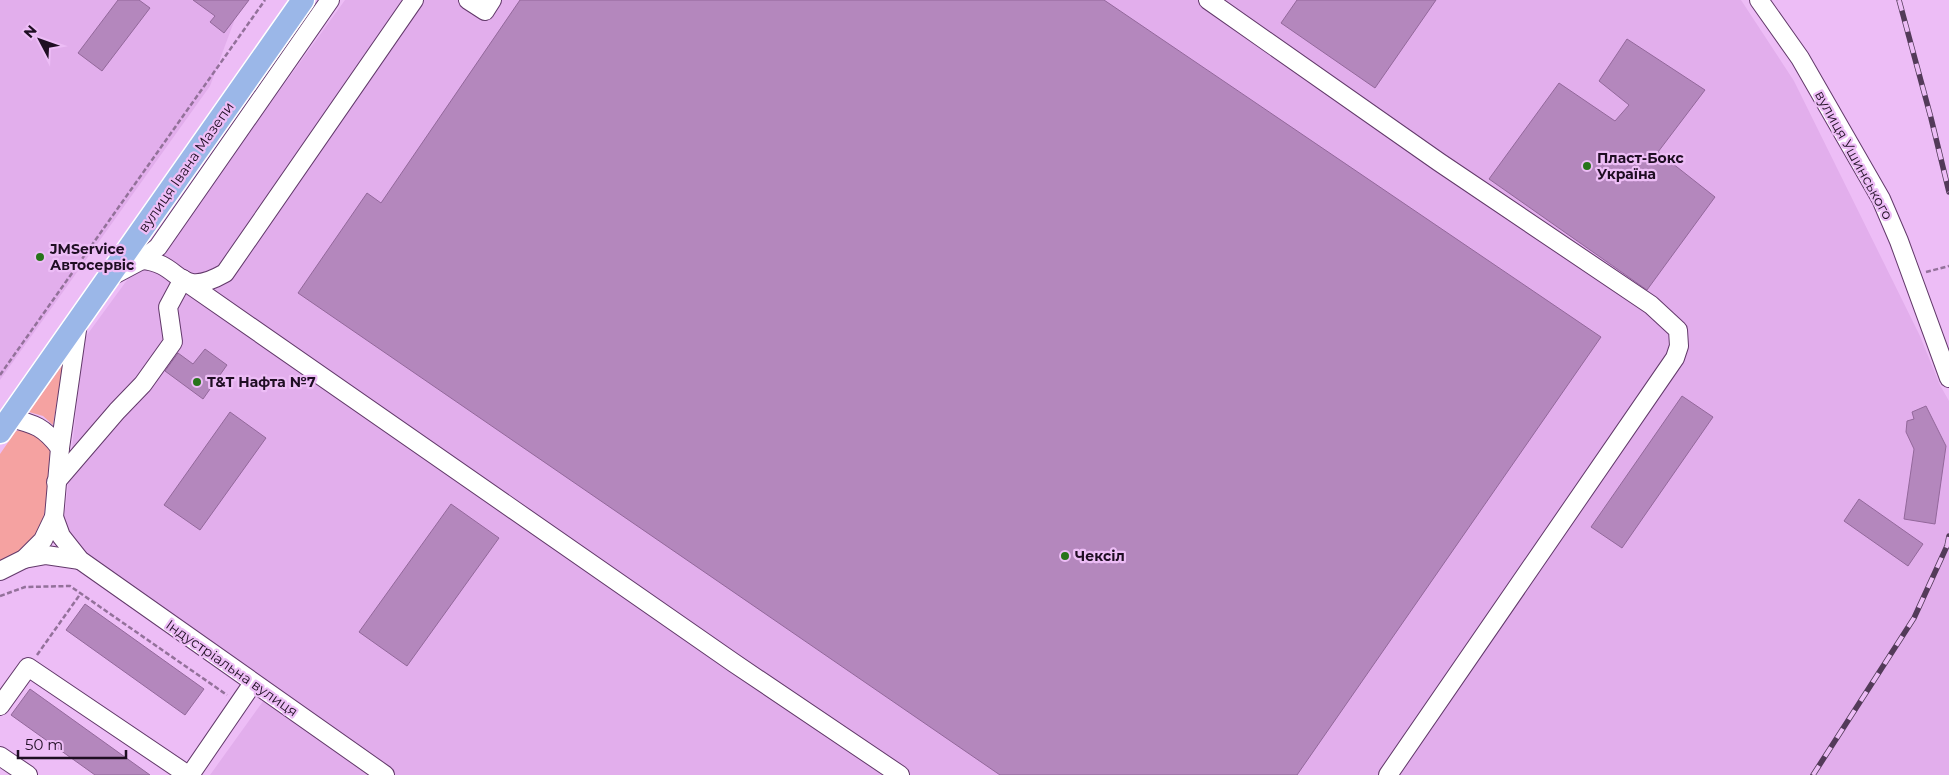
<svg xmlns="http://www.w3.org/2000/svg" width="1949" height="775" font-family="Montserrat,sans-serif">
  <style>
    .built { fill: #e2aeec }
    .green { fill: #f5a2a1 }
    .building { fill: #b487bd; stroke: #93689b }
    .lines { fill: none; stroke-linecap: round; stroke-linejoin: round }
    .minor-casing { stroke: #62396a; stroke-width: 20 }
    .major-casing { stroke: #fff; stroke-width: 25 }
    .path { stroke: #93719a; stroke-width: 2.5; stroke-dasharray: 5 2.5; stroke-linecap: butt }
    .minor { stroke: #fff; stroke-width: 18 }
    .major { stroke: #9bb7e8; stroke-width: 22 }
    .rail-casing { stroke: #533b59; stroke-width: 5.5 }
    .rail { stroke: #edbdf6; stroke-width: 4; stroke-dasharray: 11; stroke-linecap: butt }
    .poi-dot { fill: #27741a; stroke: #edbdf6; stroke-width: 2 }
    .labels { text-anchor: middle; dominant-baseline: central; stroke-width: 4.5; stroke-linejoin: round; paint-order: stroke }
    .street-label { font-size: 14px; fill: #1f0e23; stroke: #edbdf6 }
    .poi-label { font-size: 14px; font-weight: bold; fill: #1f0e23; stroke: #edbdf6; text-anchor: start }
  </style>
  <rect width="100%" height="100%" fill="#edbdf6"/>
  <!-- built -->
  <g class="built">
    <path d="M0,0H242L210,86L0,380Z"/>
    <path d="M345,0H1741L1794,81L1920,336L1940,385L1949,401V775H210L269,693L80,560L63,530L84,339L130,276L165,249Z"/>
  </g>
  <!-- green -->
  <g class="green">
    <path d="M63,364L53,425L43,416L29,412Z"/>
    <path d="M24,430C34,435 44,438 49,448C54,459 45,525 37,536C29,548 13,556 0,564V454L16,431Z"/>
  </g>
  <!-- building -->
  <g class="building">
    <path d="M118,0H139L150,8L102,71L78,53Z"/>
    <path d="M193,0H249L224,33L210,22L215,16Z"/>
    <path d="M520,0H1104L1601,337L1297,775H1000L298,293L367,193L381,203Z"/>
    <path d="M1297,0H1436L1375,88L1281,23Z"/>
    <path d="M1627,39L1705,90L1658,152L1715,197L1647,290L1489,179L1559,83L1615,121L1629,105L1599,81Z"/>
    <path d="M205,349L227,365L203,399L165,371L178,353L193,364Z"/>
    <path d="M1682,396L1713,417L1622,548L1591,527Z"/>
    <path d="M1926,406L1946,446L1935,524L1904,519L1914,449L1906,432L1907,421L1914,419L1912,412Z"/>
    <path d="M230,412L266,438L200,530L164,505Z"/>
    <path d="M1859,499L1923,544L1908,566L1844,521Z"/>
    <path d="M451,504L499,538L407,666L359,632Z"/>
    <path d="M85,604L204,689L185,715L66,630Z"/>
    <path d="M30,689L150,775H95L11,715Z"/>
  </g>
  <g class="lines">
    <!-- minor casing -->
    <g class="minor-casing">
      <g id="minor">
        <path d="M468,0L485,11L492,0"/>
        <path d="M1208,0L1439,162L1651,305L1678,330L1679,346L1675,358L1388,775"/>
        <path d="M1759,0L1800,58L1881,199L1899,241L1949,378"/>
        <path d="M142,260C183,263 176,301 225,273L414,0"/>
        <path d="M110,277L142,260L158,247L330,0"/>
        <path d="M189,284L734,663L900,775"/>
        <path d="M10,418C35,424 44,427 60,448"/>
        <path d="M56,482L117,411L143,384L173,342L168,307L183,279"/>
        <path d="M54,517L61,536L80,560L385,775"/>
        <path d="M24,559L46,555L80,560"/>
        <path d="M0,571L24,559L43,540L54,517L60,448L78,323"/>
        <path d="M0,706L28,667L188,775"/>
        <path d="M0,756L28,775"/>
        <path d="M190,775L253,683"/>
      </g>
    </g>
    <!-- major casing -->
    <g class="major-casing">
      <path id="major" d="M0,432L303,0"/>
    </g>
    <!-- path -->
    <g class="path">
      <path d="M1926,272L1949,266"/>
      <path d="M0,375L265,0"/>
      <path d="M0,596L25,587L70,586L227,695"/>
      <path d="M37,655L81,593"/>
    </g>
    <!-- minor -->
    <use href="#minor" class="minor"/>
    <!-- major -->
    <use href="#major" class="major"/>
    <!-- rail casing -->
    <g class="rail-casing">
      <g id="rail">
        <path d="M1899,0L1931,118L1949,192"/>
        <path d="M1813,775L1914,618L1947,546L1949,536"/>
      </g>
    </g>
    <!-- rail -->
    <use href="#rail" class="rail"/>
  </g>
  <!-- markers -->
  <g class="poi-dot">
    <circle cx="1587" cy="166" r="5"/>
    <circle cx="40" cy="257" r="5"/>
    <circle cx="197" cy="382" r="5"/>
    <circle cx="1065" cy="556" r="5"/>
  </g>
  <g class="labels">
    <!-- street labels -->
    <g class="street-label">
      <text transform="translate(1854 155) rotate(61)">вулиця Ушинського</text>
      <text transform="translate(186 167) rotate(-55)">вулиця Івана Мазепи</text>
      <text transform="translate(232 668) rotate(35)">Індустріальна вулиця</text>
    </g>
    <!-- poi labels -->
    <g class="poi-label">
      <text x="1597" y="158">Пласт-Бокс<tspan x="1597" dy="16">Україна</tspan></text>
      <text x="50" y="249">JMService<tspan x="50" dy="16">Автосервіс</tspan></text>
      <text x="207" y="382">Т&amp;Т Нафта №7</text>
      <text x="1075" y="556">Чексіл</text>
    </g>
  </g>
  <!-- north arrow -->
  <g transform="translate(40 40) rotate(311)" stroke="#edbdf6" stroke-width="4" paint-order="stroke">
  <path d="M0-4L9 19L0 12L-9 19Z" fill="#1f0e23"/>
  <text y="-8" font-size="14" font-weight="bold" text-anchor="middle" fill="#1f0e23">N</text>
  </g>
  <!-- scale -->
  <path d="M18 750v8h108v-8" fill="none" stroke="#1f0e23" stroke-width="2.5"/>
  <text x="25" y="750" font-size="15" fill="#1f0e23" stroke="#edbdf6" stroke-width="4" paint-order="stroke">50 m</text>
</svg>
